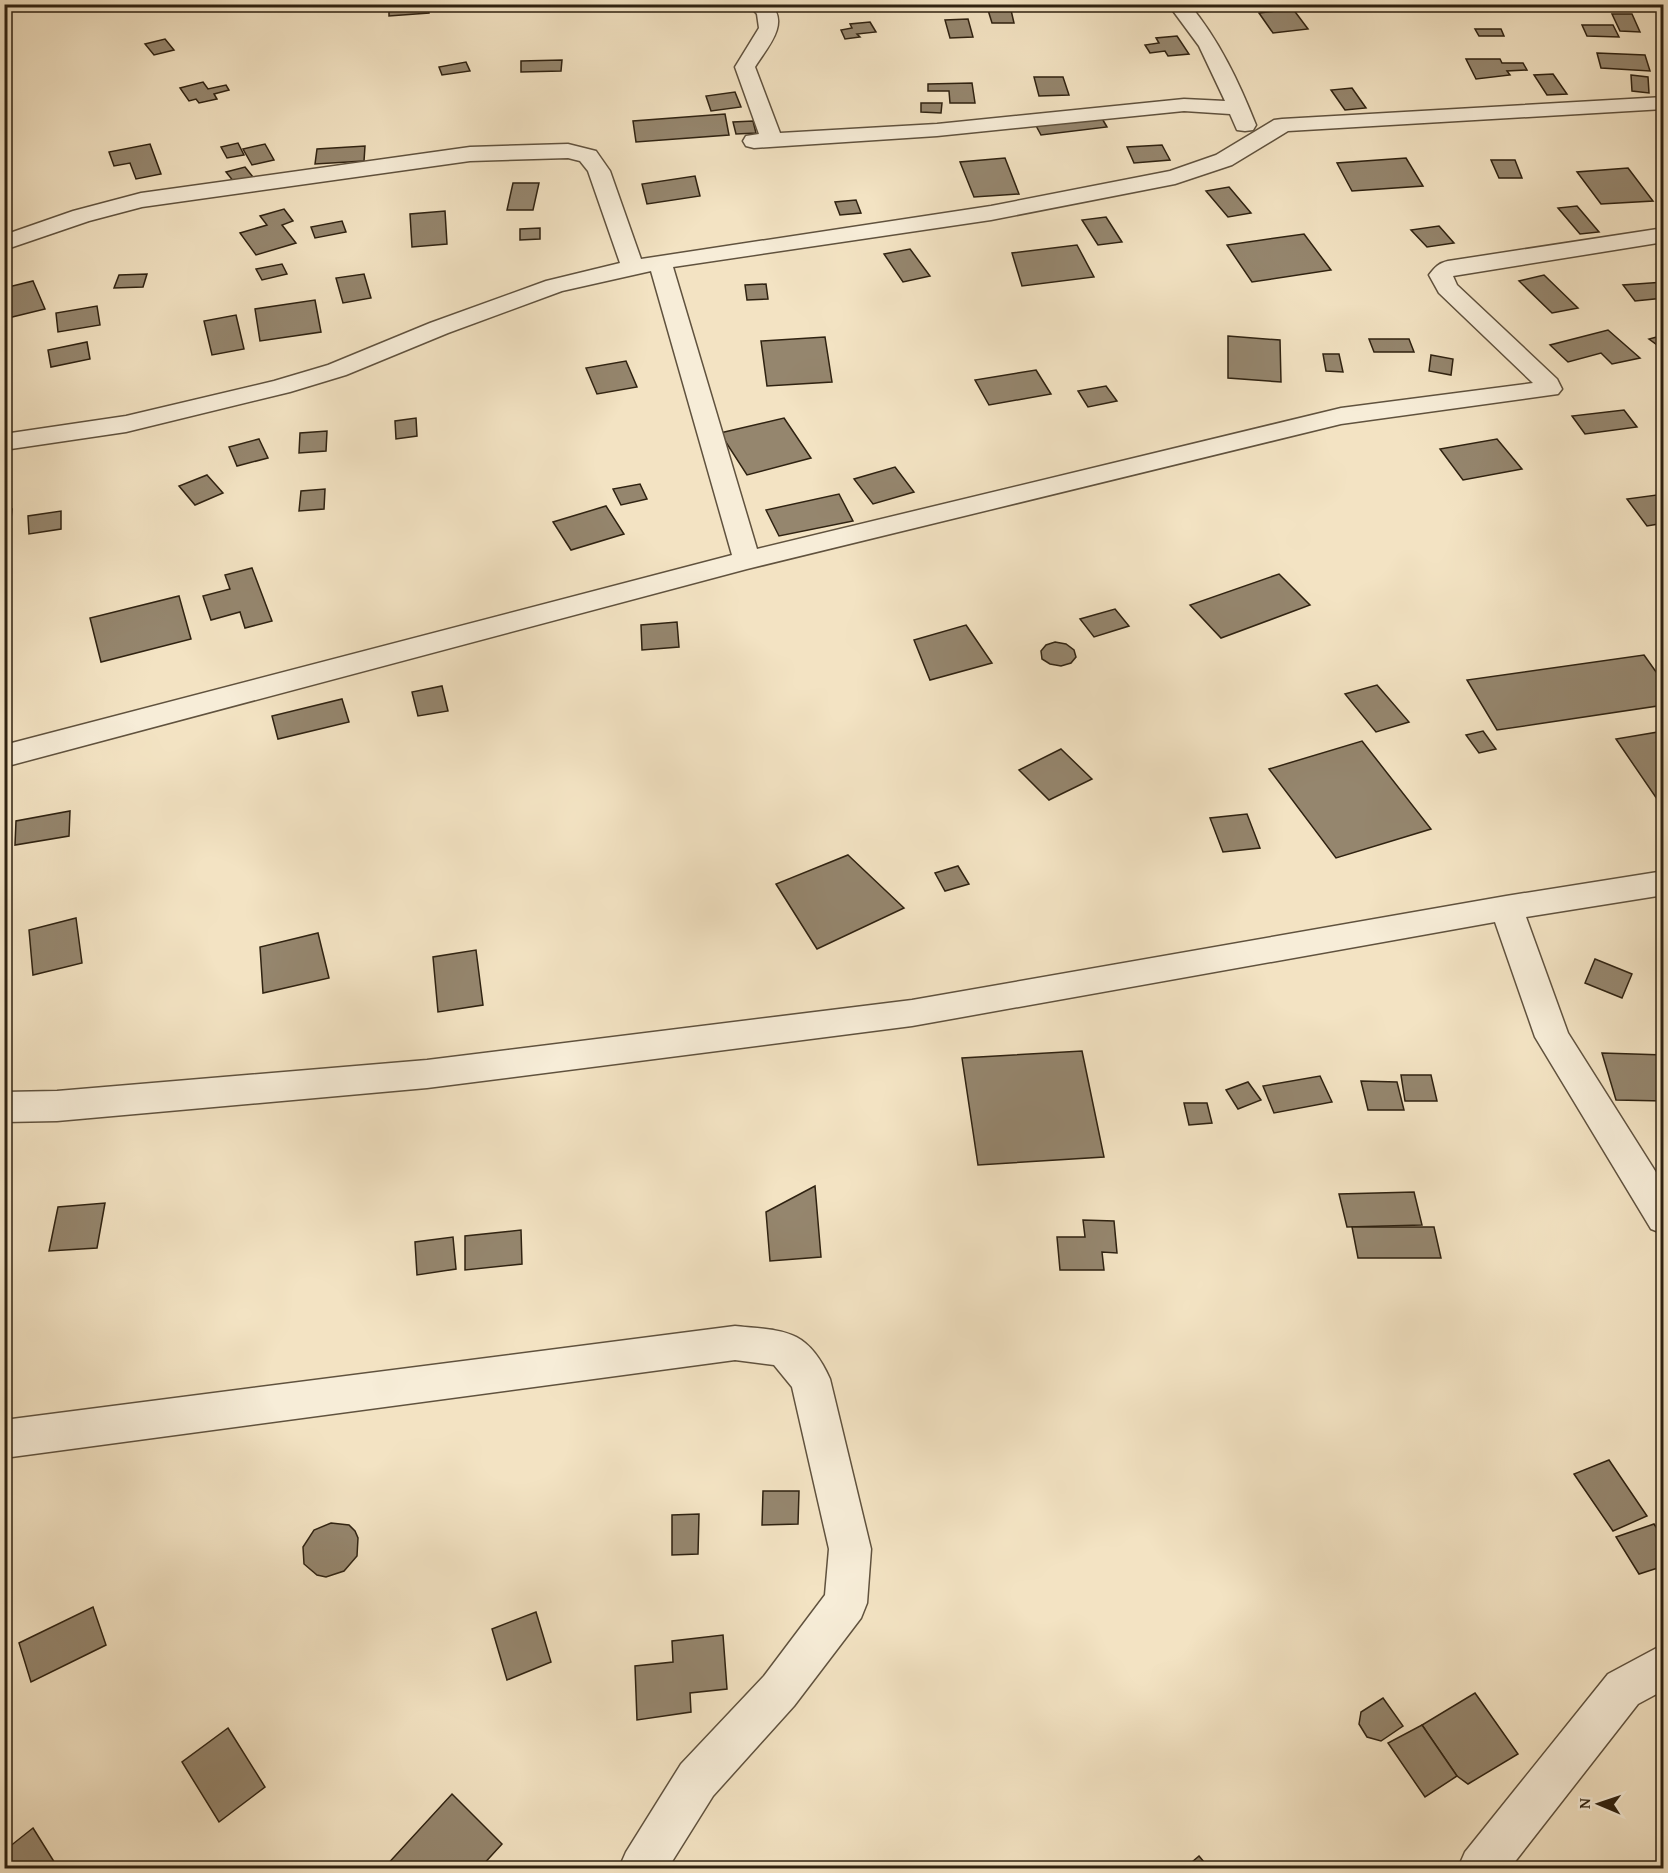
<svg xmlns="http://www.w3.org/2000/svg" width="1668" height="1873" font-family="'Gentium Book Plus',serif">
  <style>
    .building { fill: #95866e; stroke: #2f2211; stroke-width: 1.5 }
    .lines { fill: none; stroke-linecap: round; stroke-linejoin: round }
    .minor-casing { stroke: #60523e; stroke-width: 3 }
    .minor { fill: #f7edd8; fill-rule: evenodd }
  </style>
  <rect width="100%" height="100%" fill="#f3e3c3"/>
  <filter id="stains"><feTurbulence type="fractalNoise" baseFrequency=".00333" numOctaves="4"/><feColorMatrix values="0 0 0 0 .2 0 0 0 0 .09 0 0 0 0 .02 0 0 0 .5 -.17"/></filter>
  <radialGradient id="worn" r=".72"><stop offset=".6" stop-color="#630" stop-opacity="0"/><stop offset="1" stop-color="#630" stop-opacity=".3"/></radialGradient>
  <!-- building -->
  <g class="building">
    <path d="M389,4H428L429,13L389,16Z"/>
    <path d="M1293,9L1308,29L1273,33L1259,13Z"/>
    <path d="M988,10H1011L1014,23H992Z"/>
    <path d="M1612,14H1632L1640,32L1620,31Z"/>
    <path d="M968,19L973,37L950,38L945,20Z"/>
    <path d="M870,22L876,32L857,34L860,37L845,39L841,30L852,28L850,24Z"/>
    <path d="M1582,25H1613L1619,37L1587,36Z"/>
    <path d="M1475,29H1501L1504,36H1479Z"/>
    <path d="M1177,36L1189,54L1168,56L1165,51L1150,53L1145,45L1159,43L1156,38Z"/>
    <path d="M165,39L174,50L154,55L145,44Z"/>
    <path d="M1597,53L1645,55L1650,71L1601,68Z"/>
    <path d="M1466,59H1500L1502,63H1523L1527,70L1507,71L1510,75L1476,79Z"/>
    <path d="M562,60L561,71L521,72V61Z"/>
    <path d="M466,62L470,71L442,75L439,67Z"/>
    <path d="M1553,74L1567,94L1547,95L1534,75Z"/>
    <path d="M1631,75L1648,77L1649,93L1632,91Z"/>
    <path d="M1034,77H1063L1069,95L1039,96Z"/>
    <path d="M203,82L208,89L226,85L229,90L214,94L217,99L199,103L196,99L189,101L180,88Z"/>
    <path d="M972,83L975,103H950L949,91H928V84Z"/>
    <path d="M1352,88L1366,108L1345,110L1331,90Z"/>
    <path d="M735,92L741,107L711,111L706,96Z"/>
    <path d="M921,103H942L941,113L921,112Z"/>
    <path d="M725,114L729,135L636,142L633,121Z"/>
    <path d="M1100,115L1107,127L1041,135L1034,122Z"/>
    <path d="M753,121L756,133L736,134L733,122Z"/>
    <path d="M238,143L244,155L227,158L221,147Z"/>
    <path d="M150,144L161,174L136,179L130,163L114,166L109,152Z"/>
    <path d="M265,144L274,160L252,165L243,149Z"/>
    <path d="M1162,145L1170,160L1134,163L1127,147Z"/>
    <path d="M365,146L364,161L315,164L317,149Z"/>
    <path d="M1005,158L1019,194L974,197L960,162Z"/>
    <path d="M1406,158L1423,186L1352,191L1337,163Z"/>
    <path d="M1491,160H1515L1522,178H1499Z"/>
    <path d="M245,167L253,177L234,182L226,172Z"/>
    <path d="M1628,168L1653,201L1601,204L1577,172Z"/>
    <path d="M695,176L700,196L647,204L642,184Z"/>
    <path d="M513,183H539L533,210H507Z"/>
    <path d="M1229,187L1251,213L1228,217L1206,191Z"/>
    <path d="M856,200L861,213L840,215L835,202Z"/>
    <path d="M1577,206L1599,232L1580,234L1558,208Z"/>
    <path d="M284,209L293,221L282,225L296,243L256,255L240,233L267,225L260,216Z"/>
    <path d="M445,211L447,244L412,247L410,214Z"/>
    <path d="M1106,217L1122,242L1098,245L1082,220Z"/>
    <path d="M342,221L346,232L315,238L311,227Z"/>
    <path d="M1439,226L1454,243L1427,247L1411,230Z"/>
    <path d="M540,228V239L520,240V229Z"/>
    <path d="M1304,234L1331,270L1252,282L1227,245Z"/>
    <path d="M1077,245L1094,277L1022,286L1012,253Z"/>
    <path d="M910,249L930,276L903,282L884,254Z"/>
    <path d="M282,264L287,274L262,280L256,269Z"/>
    <path d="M147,274L143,287L114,288L119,275Z"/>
    <path d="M364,274L371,298L343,303L336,278Z"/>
    <path d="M1544,275L1578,308L1552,313L1519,281Z"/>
    <path d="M33,281L45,309L4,319V288Z"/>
    <path d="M1664,282V298L1635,301L1623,285Z"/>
    <path d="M766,284L768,299L747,300L745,285Z"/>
    <path d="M315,300L321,332L260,341L255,309Z"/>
    <path d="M97,306L100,325L58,332L56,313Z"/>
    <path d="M236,315L244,349L212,355L204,321Z"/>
    <path d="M1608,330L1640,358L1612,364L1601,353L1568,362L1550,345Z"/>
    <path d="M1664,335V350L1649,339Z"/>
    <path d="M1228,336L1280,340L1281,382L1228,378Z"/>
    <path d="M825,337L832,382L767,386L761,341Z"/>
    <path d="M1369,339H1409L1414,352H1374Z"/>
    <path d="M87,342L90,359L51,367L48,350Z"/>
    <path d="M1323,354H1339L1343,372L1326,371Z"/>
    <path d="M1431,355L1453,359L1451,375L1429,371Z"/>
    <path d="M626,361L637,387L597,394L586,368Z"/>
    <path d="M1036,370L1051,394L989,405L975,380Z"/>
    <path d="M1106,386L1117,401L1088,407L1078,391Z"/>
    <path d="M1624,410L1637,427L1585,434L1572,416Z"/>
    <path d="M416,418L417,436L396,439L395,421Z"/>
    <path d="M784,418L811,458L747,475L720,433Z"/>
    <path d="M327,431L326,451L299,453L300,433Z"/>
    <path d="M259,439L268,458L237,466L229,447Z"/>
    <path d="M1497,439L1522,469L1463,480L1440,449Z"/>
    <path d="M895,467L914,492L873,504L854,479Z"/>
    <path d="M207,475L223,493L195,505L179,486Z"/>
    <path d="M640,484L647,499L621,505L613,489Z"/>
    <path d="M325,489L324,509L299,511L301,491Z"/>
    <path d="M839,494L853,521L779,536L766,510Z"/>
    <path d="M1664,494V523L1647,526L1627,499Z"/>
    <path d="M606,506L624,534L571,550L553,522Z"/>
    <path d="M12,509L9,540H4V510Z"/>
    <path d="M61,511V529L29,534L28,516Z"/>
    <path d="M252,568L272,621L245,628L240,612L211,620L203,596L230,589L225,575Z"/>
    <path d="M1279,574L1310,605L1221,638L1190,605Z"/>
    <path d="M179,596L191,639L101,662L90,618Z"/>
    <path d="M1115,609L1129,626L1094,637L1080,619Z"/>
    <path d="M677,622L679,647L642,650L641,625Z"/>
    <path d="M966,625L992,663L930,680L914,640Z"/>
    <path d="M1055,642L1066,644L1074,650L1076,657L1071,663L1061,666L1050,664L1042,659L1041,651L1046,645Z"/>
    <path d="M1644,655L1664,683V705L1497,730L1467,680Z"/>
    <path d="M1377,685L1409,722L1376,732L1345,694Z"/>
    <path d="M442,686L448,711L418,716L412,692Z"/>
    <path d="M342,699L349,722L278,739L272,716Z"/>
    <path d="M1483,731L1496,749L1479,753L1466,735Z"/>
    <path d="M1664,731V801L1659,802L1616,739Z"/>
    <path d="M1362,741L1431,829L1336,858L1269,769Z"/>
    <path d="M1061,749L1092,779L1049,800L1019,770Z"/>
    <path d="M70,811L69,836L15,845L16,821Z"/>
    <path d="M1247,814L1260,848L1223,852L1210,818Z"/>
    <path d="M848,855L904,908L817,949L776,884Z"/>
    <path d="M958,866L969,884L945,891L935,873Z"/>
    <path d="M76,918L82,963L33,975L29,930Z"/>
    <path d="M318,933L329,978L263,993L260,947Z"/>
    <path d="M476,950L483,1005L438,1012L433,957Z"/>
    <path d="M1595,959L1632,974L1622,998L1585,983Z"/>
    <path d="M1082,1051L1104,1157L978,1165L962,1058Z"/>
    <path d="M1602,1053L1664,1055V1101L1616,1100Z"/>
    <path d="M1401,1075H1431L1437,1101H1405Z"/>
    <path d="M1320,1076L1332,1102L1274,1113L1263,1086Z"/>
    <path d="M1361,1081L1397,1082L1404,1110H1368Z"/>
    <path d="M1248,1082L1261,1100L1238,1109L1226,1090Z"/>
    <path d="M1184,1103H1207L1212,1123L1189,1125Z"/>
    <path d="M815,1186L821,1257L770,1261L766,1212Z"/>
    <path d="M1414,1192L1422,1225L1347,1227L1339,1194Z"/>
    <path d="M105,1203L97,1248L49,1251L58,1207Z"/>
    <path d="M1083,1220L1114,1221L1117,1253L1102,1252L1104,1270H1060L1057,1237H1085Z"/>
    <path d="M1352,1227H1434L1441,1258H1358Z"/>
    <path d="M521,1230L522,1264L465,1270V1236Z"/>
    <path d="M453,1237L456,1269L417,1275L415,1242Z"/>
    <path d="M1609,1460L1647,1516L1613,1531L1574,1474Z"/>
    <path d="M763,1491H799L798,1524L762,1525Z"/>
    <path d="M699,1514L698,1554L672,1555V1515Z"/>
    <path d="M331,1523L349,1525L355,1531L358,1538L357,1556L344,1571L326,1577L317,1575L304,1564L303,1547L314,1530Z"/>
    <path d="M1654,1524L1664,1539V1566L1639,1574L1616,1537Z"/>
    <path d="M93,1607L106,1645L31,1682L19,1643Z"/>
    <path d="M536,1612L551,1662L507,1680L492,1629Z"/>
    <path d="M723,1635L727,1689L690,1693L691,1712L637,1720L635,1666L673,1662L672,1641Z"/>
    <path d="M1475,1693L1518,1754L1468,1784L1457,1776L1422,1725Z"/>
    <path d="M1383,1698L1403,1726L1381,1741L1367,1737L1359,1724L1361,1712Z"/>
    <path d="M1422,1725L1457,1776L1425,1797L1388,1743Z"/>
    <path d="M228,1728L265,1787L219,1822L182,1762Z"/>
    <path d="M452,1794L502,1844L480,1868H384Z"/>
    <path d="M33,1828L58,1868H4V1851Z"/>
    <path d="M1199,1856L1209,1868H1185Z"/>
  </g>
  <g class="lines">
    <!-- minor casing -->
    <g class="minor-casing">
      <g id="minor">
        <path d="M748,4H770C791,23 766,49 755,67L780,133L937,124L1184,99L1225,101L1199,46L1168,4H1189C1219,40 1239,82 1256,125L1253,130L1245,131L1237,130L1230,114L1184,111L937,136L754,148L746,146L743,141L746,136L759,134L735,67L759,28L757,14Z"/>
        <path d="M1664,97V109L1288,131L1232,165L1175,184L991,220L673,267L757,549L1341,408L1533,383L1439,293L1429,275C1435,267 1439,263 1448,261L1664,228V242L1453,276L1457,285L1557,379L1562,389L1558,394L1341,424L747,569L4,767V745L732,555L651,271L562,291L448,333L346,375L290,392L126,432L4,450V434L126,416L274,381L328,365L430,323L546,281L620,263L588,171L580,161L568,158L470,161L142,207L89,221L4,250V235L73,211L141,193L470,147L568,144L596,151L610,171L641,259L991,206L1170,171L1216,155L1274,120L1282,119Z"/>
        <path d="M1664,871V895L1526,917L1568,1033L1664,1185V1234L1651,1229L1535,1037L1495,922L912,1026L427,1088L57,1121L4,1122V1092L57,1091L427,1060L912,1000L1506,896Z"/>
        <path d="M735,1326C784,1331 807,1328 830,1379L871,1549L867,1603L861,1618L794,1706L713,1796L668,1868H619L626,1852L681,1764L764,1676L825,1595L829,1549L792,1387L774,1365L735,1360L4,1458V1420Z"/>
        <path d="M1664,1644V1690L1638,1704L1510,1868H1458L1465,1852L1608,1674Z"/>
      </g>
    </g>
    <!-- minor -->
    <use href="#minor" class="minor"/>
  </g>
  <!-- margin -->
  <rect width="1668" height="1873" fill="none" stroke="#f3e3c3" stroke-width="24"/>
  <rect x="6" y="6" width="1656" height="1861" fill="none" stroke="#2f2211" stroke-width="3"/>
  <rect x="12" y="12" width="1644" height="1849" fill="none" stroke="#2f2211" stroke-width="1.5"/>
  <!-- north arrow -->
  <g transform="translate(1599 1804) rotate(272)" stroke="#f7edd8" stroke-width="4.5" paint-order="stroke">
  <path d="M0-4.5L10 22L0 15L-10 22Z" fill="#2f2211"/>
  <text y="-9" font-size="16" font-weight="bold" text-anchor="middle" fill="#2f2211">N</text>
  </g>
  <rect width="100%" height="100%" filter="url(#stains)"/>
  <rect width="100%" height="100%" fill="url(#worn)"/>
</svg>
